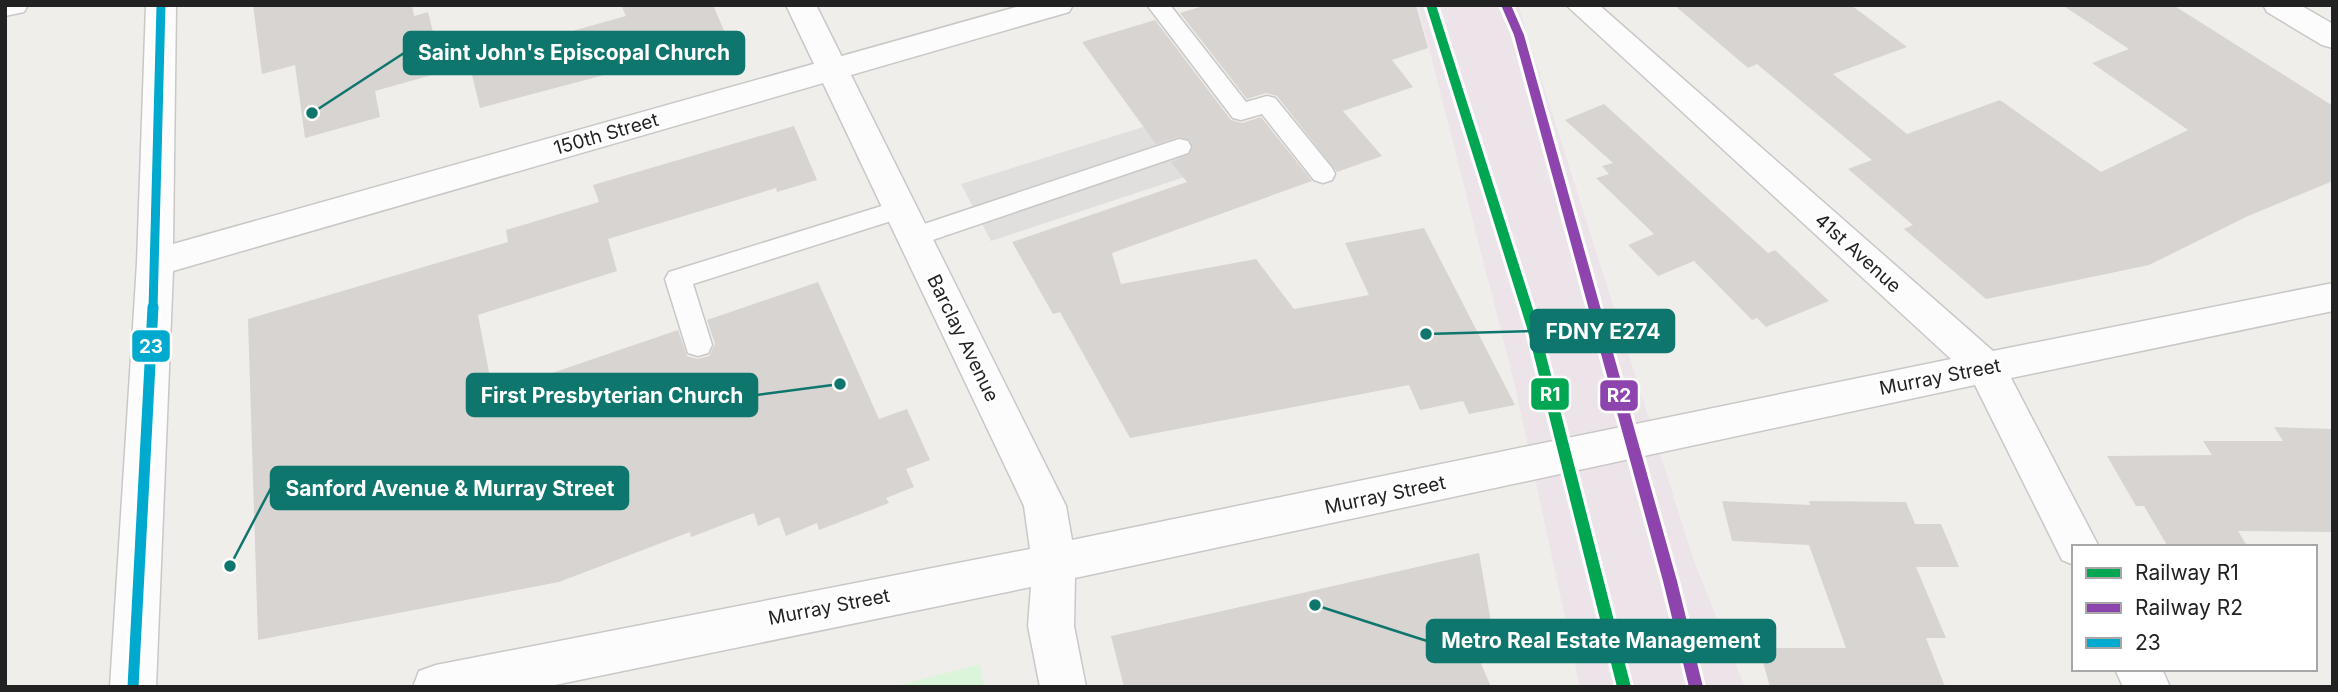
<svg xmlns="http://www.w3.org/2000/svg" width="2338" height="692" font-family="Inter,sans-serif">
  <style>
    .industrial { fill: #ede4e9 }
    .park { fill: #daf5da }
    .parking { fill: #e0dfde }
    .building { fill: #d7d4d2 }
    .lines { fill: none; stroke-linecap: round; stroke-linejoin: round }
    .service-casing { stroke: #c9c8c7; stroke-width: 3 }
    .minor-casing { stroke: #c9c8c7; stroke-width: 3 }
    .tertiary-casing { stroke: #c9c8c7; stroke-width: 3 }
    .service { fill: #fdfcfc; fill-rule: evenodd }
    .minor { fill: #fdfcfc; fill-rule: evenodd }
    .tertiary { fill: #fdfcfc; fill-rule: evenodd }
    .bus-1-far1-casing { stroke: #fff; stroke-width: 13 }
    .bus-1-casing { stroke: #fff; stroke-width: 17 }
    .bus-1-far1 { stroke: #00a9ce; stroke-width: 9 }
    .bus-1 { stroke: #00a9ce; stroke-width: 11 }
    .rail-1-casing { stroke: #fff; stroke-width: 6 }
    .rail-2-casing { stroke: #fff; stroke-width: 6 }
    .rail-1 { fill: #00a651; fill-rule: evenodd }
    .rail-2 { fill: #8e44ad; fill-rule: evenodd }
    .labels { text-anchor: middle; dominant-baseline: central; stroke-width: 5; stroke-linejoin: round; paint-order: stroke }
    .street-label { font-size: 19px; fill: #222; stroke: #fff }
    .leader { fill: none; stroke: #0f766e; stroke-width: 2.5 }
    .callout-dot { fill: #0f766e; stroke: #fff; stroke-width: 2.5 }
    .callout { fill: #0f766e; stroke: #0f766e; stroke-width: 2.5 }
    .callout-label { font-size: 21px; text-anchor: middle; font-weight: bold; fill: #fff }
    .line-badge { stroke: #fff; stroke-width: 2.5 }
    .badge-label { font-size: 19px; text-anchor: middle; font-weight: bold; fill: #fff }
  </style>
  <rect width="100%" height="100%" fill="#f0eeeb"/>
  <!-- industrial -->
  <path class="industrial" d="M1418,5H1518L1695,564L1745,687H1580L1515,386Z"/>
  <!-- park -->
  <path class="park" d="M980,664L984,687H893Z"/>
  <!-- parking -->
  <path class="parking" d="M1175,117L1212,168L991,241L961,184Z"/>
  <!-- building -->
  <g class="building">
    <path d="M253,5H412L414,16L428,12L443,72L375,91L380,117L305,138L295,65L262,74Z"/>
    <path d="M621,5H713L729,42L480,108L466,50L513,38L515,47L626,16Z"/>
    <path d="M1207,5H1416L1428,48L1392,60L1413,87L1343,111L1382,156L1337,172L1277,96L1266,93L1247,99L1180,13Z"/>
    <path d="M1674,5H1851L1907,47L1833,74L1907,134L2000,100L2101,172L2188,130L2092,63L2129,49L2062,5H2173L2333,106V181L2248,216L2149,265L1986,299L1904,229L1913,225L1848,169L1872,160L1757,64L1748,68Z"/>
    <path d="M1155,20L1231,120L1242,123L1261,117L1312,181L1112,253L1121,284L1256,259L1294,309L1369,295L1345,243L1424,228L1515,405L1469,414L1463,401L1420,410L1409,385L1130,438L1060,312L1053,314L1012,242L1187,182L1171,162L1190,154L1193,148L1190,140L1178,137L1156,144L1082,42Z"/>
    <path d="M1604,104L1768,253L1775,250L1829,301L1766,327L1757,318L1752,320L1694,261L1658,276L1628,245L1654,234L1596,178L1609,174L1602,166L1613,163L1565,120Z"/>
    <path d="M794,126L817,180L777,192L776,188L608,239L617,271L478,315L493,393L678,330L687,356L697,359L709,356L715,344L707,320L818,282L879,419L907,409L930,460L906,469L914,487L886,498L889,503L819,530L817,523L786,536L779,517L758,526L754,513L691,537L690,532L559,582L258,640L248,319L508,242L506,230L599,202L593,185Z"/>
    <path d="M2274,427L2333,429V532L2238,531L2246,544H2241L2243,547H2168L2144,506H2136L2107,456L2212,455L2203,441H2283Z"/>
    <path d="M1722,501L1810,505L1809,501L1906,502L1915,524H1941L1959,567H1916L1946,638H1926L1945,687H1770L1759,648H1846L1809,545L1732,541Z"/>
    <path d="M1479,553L1495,645L1475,649L1491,687H1124L1111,636Z"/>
  </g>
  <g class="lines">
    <!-- service casing -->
    <g class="service-casing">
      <g id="service">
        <path d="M1147,5H1170L1246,102L1267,96L1275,98L1332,168L1335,174L1332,180L1323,183L1314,180L1262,114L1241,120L1233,118Z"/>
        <path d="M1179,139L1188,141L1191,147L1188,153L915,246L906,244L902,237L906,230Z"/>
        <path d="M901,200L910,203L914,209L910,215L693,284L712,345L708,353L698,356L688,353L665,279L669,272Z"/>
      </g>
    </g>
    <!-- minor casing -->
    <g class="minor-casing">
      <g id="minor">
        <path d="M5,5H28L24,12L5,16Z"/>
        <path d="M786,5H816L1066,506L1072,540L1951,359L1566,5H1599L1993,351L2333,283V311L2011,378L2099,547H2074V565L2062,560L1975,385L1075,578L1074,626L1086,687H1040L1028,626L1031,587L545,687H413L419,671L436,665L1030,549L1024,506Z"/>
        <path d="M2115,669H2162L2170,687H2123Z"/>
      </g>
    </g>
    <!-- tertiary casing -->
    <g class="tertiary-casing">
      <g id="tertiary">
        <path d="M146,5H176L173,244L1023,5H1073L1069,12L173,271L156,687H110L137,263Z"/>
        <path d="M2263,5H2300L2333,24V48L2322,45L2267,12Z"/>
      </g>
    </g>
    <!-- service -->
    <use href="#service" class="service"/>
    <!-- minor -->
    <use href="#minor" class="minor"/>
    <!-- tertiary -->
    <use href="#tertiary" class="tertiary"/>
    <!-- bus-1-far1 casing -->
    <g class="bus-1-far1-casing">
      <path id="bus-1-far1" d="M153,309L161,5"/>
    </g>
    <!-- bus-1 casing -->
    <g class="bus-1-casing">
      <path id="bus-1" d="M133,687L153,307"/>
    </g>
    <!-- bus-1-far1 -->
    <use href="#bus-1-far1" class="bus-1-far1"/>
    <!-- bus-1 -->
    <use href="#bus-1" class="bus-1"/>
    <!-- rail-1 casing -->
    <g class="rail-1-casing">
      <path id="rail-1" d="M1426,5H1436L1539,328L1631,687H1617L1527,328Z"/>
    </g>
    <!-- rail-2 casing -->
    <g class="rail-2-casing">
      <path id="rail-2" d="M1501,5H1511L1524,35L1677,581L1703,687H1689L1663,581L1514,35Z"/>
    </g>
    <!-- rail-1 -->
    <use href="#rail-1" class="rail-1"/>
    <!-- rail-2 -->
    <use href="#rail-2" class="rail-2"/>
  </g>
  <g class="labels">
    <!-- street labels -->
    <g class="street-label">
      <text transform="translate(606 134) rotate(-16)">150th Street</text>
      <text transform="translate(1858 253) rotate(42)">41st Avenue</text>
      <text transform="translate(963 338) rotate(64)">Barclay Avenue</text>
      <text transform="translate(1940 377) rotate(-11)">Murray Street</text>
      <text transform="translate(1385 495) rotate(-12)">Murray Street</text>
      <text transform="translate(829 607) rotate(-11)">Murray Street</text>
    </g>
  </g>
  <!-- callouts -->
  <path class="leader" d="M312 113L404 53M1426 334L1531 331M840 384L757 395M230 566L271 488M1315 605L1427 641"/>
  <g class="callout-dot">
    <circle cx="312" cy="113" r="7"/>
    <circle cx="1426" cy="334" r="7"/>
    <circle cx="840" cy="384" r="7"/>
    <circle cx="230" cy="566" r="7"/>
    <circle cx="1315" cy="605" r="7"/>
  </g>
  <g class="callout">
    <rect x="404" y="32" width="340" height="42" rx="7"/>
    <rect x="1531" y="310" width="143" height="42" rx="7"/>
    <rect x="467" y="374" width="290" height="42" rx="7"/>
    <rect x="271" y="467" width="357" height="42" rx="7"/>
    <rect x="1427" y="620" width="348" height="42" rx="7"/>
  </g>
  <g class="callout-label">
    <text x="574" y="60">Saint John's Episcopal Church</text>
    <text x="1603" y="339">FDNY E274</text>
    <text x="612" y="403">First Presbyterian Church</text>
    <text x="450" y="496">Sanford Avenue &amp; Murray Street</text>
    <text x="1601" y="648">Metro Real Estate Management</text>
  </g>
  <g class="line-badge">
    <rect x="131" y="329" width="40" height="34" rx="7" fill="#00a9ce"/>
    <rect x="1530" y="377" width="40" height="34" rx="7" fill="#00a651"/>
    <rect x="1599" y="379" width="40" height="33" rx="7" fill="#8e44ad"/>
  </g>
  <g class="badge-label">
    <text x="151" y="353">23</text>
    <text x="1550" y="401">R1</text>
    <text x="1619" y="402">R2</text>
  </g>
  <!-- border -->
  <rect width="2338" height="692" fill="none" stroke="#222222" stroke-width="14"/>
  <!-- legend -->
  <rect x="2072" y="545" width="245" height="126" fill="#ffffff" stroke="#a7a7a7" stroke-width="2"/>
  <rect x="2086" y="568" width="35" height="10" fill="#00a651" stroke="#a7a7a7" stroke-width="2"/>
  <text x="2135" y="580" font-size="21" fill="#222222">Railway R1</text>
  <rect x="2086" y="603" width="35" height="10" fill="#8e44ad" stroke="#a7a7a7" stroke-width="2"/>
  <text x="2135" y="615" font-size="21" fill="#222222">Railway R2</text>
  <rect x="2086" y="638" width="35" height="10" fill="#00a9ce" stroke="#a7a7a7" stroke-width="2"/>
  <text x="2135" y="650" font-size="21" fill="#222222">23</text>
</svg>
